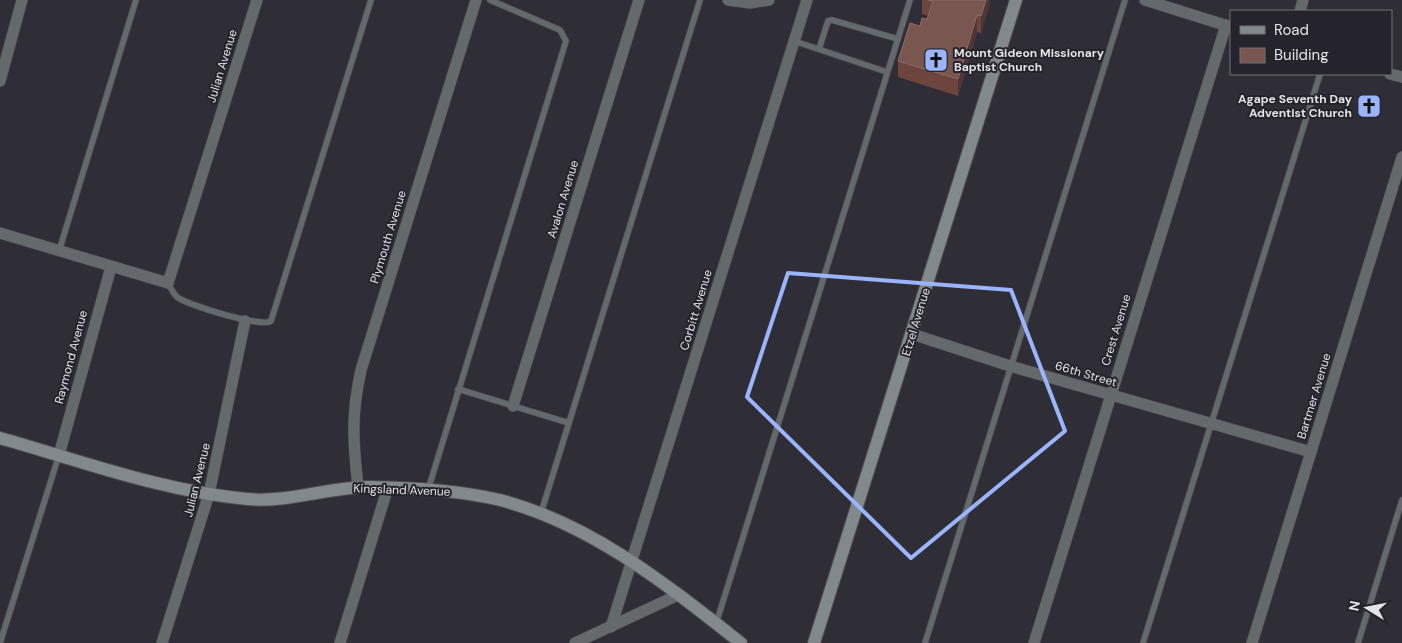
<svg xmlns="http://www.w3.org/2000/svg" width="1402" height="643" font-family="'DM Sans',sans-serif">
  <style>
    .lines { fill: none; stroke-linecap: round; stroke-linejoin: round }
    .lane-casing { stroke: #4c4b53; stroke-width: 7 }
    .street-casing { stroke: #4c4b53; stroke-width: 12 }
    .secondary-casing { stroke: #4c4b53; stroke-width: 14 }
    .lane { stroke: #64696b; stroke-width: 5.5 }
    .street { stroke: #64696b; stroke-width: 11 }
    .secondary { stroke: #82898d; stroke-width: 12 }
    .wall { fill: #6d453d }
    .shaded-wall { fill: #4f3533 }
    .building { fill: #79564f; stroke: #8a6c67 }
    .marked { fill: none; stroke: #9bb5fd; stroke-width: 4; stroke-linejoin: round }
    .labels { text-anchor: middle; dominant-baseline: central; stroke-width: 4; stroke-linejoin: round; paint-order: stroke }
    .poi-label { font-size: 12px; font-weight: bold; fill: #e2e2e8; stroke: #25242c; text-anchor: start }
    .street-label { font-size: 12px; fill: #e2e2e8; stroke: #25242c }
  </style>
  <rect width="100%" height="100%" fill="#2f2e37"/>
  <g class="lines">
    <!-- lane casing -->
    <g class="lane-casing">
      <g id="lane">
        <path d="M794,41L887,72"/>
        <path d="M819,49L828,21L832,20L898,39"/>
        <path d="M59,251L136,0"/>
        <path d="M168,283C171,288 173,293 177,297C187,305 262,328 271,321L371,0"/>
        <path d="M458,389L569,423"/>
        <path d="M428,490L566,41L560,30L490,0"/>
        <path d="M541,513L700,0"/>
        <path d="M716,624L910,0"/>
        <path d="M0,643L59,455"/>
        <path d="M925,643L1125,0"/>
        <path d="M1143,643L1320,74"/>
        <path d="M1358,643L1402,500"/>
      </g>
    </g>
    <!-- street casing -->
    <g class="street-casing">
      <g id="street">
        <path d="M728,0L750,3L769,0"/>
        <path d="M1145,0L1231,27"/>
        <path d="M1300,11L1303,0"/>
        <path d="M1390,74L1402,77"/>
        <path d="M0,81L22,0"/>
        <path d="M0,233L168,283L257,0"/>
        <path d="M912,334L1010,366L1311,452"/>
        <path d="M513,406L639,0"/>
        <path d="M59,455L111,267"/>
        <path d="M358,487C353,441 351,415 361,370L476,0"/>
        <path d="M611,627L807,0"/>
        <path d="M162,643L209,494L245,321"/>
        <path d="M340,643L388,487"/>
        <path d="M575,643L678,595"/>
        <path d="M1034,643L1226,25"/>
        <path d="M1252,643L1402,157"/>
      </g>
    </g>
    <!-- secondary casing -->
    <g class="secondary-casing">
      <g id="secondary">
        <path d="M0,438C81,461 162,491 247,499C288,503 328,487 369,487C413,488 457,490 500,500C592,524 667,585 741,643"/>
        <path d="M814,643L1016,0"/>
      </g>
    </g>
    <!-- lane -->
    <use href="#lane" class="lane"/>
    <!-- street -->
    <use href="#street" class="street"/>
    <!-- secondary -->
    <use href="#secondary" class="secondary"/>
  </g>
  <!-- wall -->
  <path class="wall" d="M922,0H990V4L981,33L977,32L958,96L898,77V61L920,26L927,19L928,16L922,14Z"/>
  <!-- shaded-wall -->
  <g class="shaded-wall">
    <path d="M986,0H990V4L981,33V16Z"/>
    <path d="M977,15V32L958,96V79Z"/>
  </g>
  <!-- building -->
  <path class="building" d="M928,0H986L981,16L977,15L958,79L898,61L910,23L920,26L922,18L927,19L933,1Z"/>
  <!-- marked area -->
  <path class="marked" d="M788,273L1011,290L1065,431L911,558L747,397Z"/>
  <!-- icons -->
  <defs>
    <g id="church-square" transform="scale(1.25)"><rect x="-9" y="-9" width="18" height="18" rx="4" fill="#9bb5fd" stroke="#25242c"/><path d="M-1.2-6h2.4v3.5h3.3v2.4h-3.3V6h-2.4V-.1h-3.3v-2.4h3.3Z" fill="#111"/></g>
  </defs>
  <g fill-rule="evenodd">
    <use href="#church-square" x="936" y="60"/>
    <use href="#church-square" x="1369" y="106"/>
  </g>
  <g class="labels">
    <!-- poi labels -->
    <g class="poi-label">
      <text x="954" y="53">Mount Gideon Missionary<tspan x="954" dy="14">Baptist Church</tspan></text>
      <text x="1352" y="99" text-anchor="end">Agape Seventh Day<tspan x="1352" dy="14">Adventist Church</tspan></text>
    </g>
    <!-- street labels -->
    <g class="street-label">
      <text transform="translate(222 66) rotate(-73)">Julian Avenue</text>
      <text transform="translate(563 199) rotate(-73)">Avalon Avenue</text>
      <text transform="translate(388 237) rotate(-73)">Plymouth Avenue</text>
      <text transform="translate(696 310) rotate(-73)">Corbitt Avenue</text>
      <text transform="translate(916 322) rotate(-73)">Etzel Avenue</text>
      <text transform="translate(1116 330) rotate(-73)">Crest Avenue</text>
      <text transform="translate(71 357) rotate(-75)">Raymond Avenue</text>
      <text transform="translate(1086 374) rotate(16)">66th Street</text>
      <text transform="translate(1314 396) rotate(-73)">Bartmer Avenue</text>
      <text transform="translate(197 480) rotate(-76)">Julian Avenue</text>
      <text transform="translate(402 490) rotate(2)">Kingsland Avenue</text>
    </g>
  </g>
  <!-- legend -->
  <rect x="1230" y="10" width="162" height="65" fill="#25242c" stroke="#717077"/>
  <rect x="1240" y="26" width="25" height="8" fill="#82898d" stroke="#717077"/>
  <text x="1274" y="35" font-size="15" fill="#e2e2e8">Road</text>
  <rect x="1240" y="48" width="25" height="15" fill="#79564f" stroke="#717077"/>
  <text x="1274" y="60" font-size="15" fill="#e2e2e8">Building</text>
  <!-- north arrow -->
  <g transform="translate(1367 608) rotate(280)" stroke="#25242c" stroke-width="4" paint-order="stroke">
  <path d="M0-4L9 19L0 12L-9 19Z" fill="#e2e2e8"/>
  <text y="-8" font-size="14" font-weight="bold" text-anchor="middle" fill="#e2e2e8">N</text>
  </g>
</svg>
